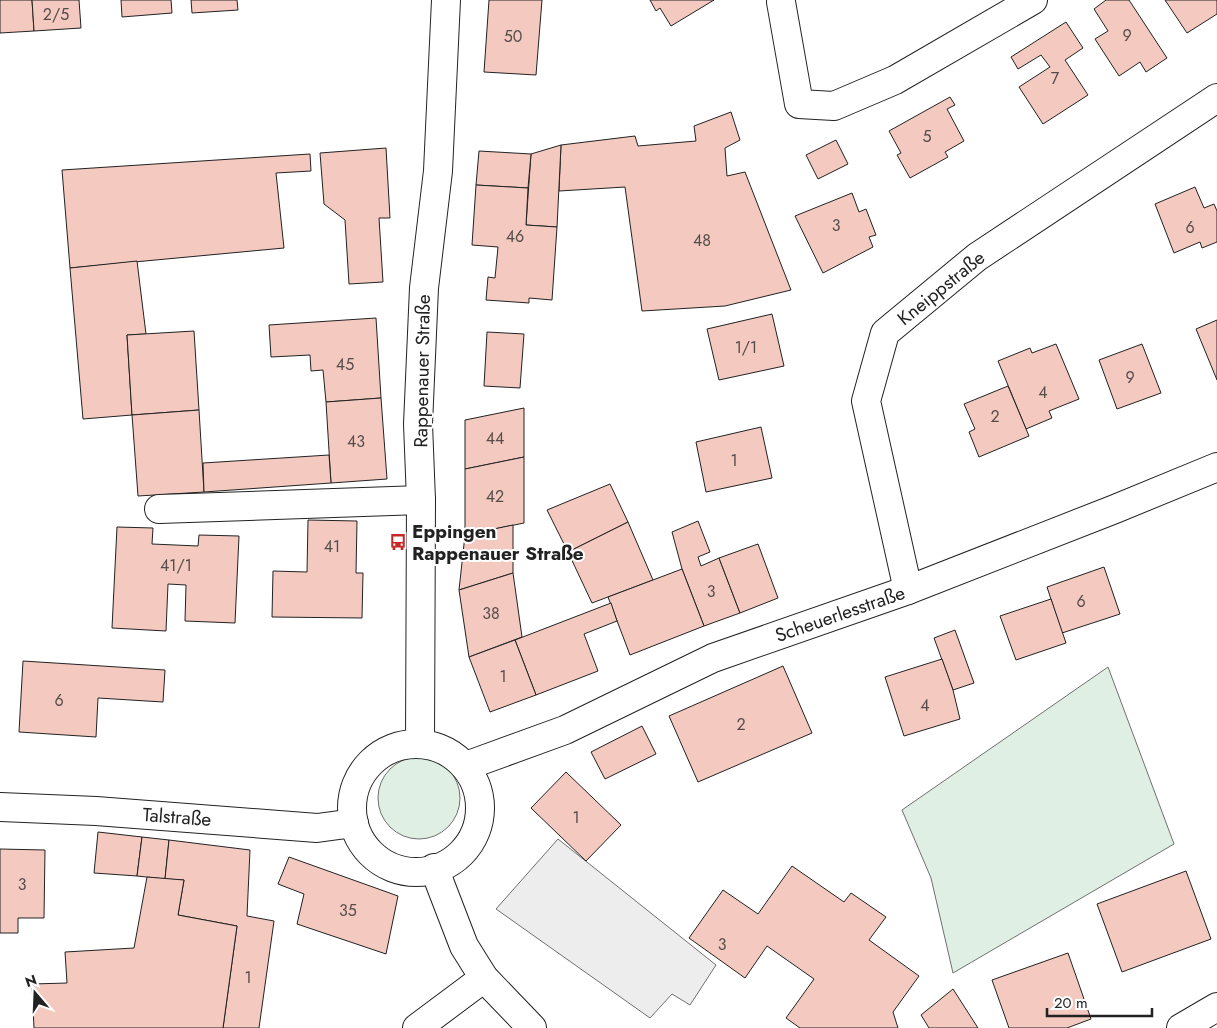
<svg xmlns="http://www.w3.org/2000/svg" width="1217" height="1028" font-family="Jost,sans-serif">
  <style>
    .green { fill: #e0efe3; stroke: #6f6f6f }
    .parking { fill: #ededed; stroke: #6f6f6f }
    .building { fill: #f3c9c0; stroke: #222 }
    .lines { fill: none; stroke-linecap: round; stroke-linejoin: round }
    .minor-casing { stroke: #222; stroke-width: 30 }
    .minor { stroke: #fff; stroke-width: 28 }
    .labels { text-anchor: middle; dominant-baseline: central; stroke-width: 4; stroke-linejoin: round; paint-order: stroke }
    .number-label { font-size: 16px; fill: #564c4a }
    .street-label { font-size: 19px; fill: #222; stroke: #fff }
    .poi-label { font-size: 19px; font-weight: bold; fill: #222; stroke: #fff; text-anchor: start }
  </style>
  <rect width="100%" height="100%" fill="#fff"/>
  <!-- green -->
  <g class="green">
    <path d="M1108,667L1174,844L953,973L931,878L902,810Z"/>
    <circle cx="419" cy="798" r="41"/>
  </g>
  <!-- parking -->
  <path class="parking" d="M558,839L716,965L690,1005L672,994L650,1018L496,909Z"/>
  <!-- building -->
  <g class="building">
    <path d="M0,0H32L34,31L0,33Z"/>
    <path d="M32,0H79L81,28L34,31Z"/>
    <path d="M121,0H171L172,13L122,17Z"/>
    <path d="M191,0H237L238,10L192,13Z"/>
    <path d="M489,0H542L536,75L484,72Z"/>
    <path d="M650,0H714L671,26L660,8L656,11Z"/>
    <path d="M1106,0H1129L1167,58L1146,72L1140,62L1119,76L1095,39L1108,31L1094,9Z"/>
    <path d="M1165,0H1217V14L1187,33Z"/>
    <path d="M1066,22L1083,48L1065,60L1088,95L1043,124L1019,87L1050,67L1041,55L1018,69L1011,57Z"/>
    <path d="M950,97L955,105L947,109L964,141L945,152L948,157L910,178L897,155L901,153L889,131Z"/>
    <path d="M731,112L740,140L725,148L727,176L745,172L791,290L725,306L642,311L625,187L559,191L561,145L635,136L638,146L696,141L694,126Z"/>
    <path d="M836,140L848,164L818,179L806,155Z"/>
    <path d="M561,145L557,227L526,225L531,154Z"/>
    <path d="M386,148L390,218H379L383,282L349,284L345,220L324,204L320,153Z"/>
    <path d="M479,151L531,154L528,188L476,185Z"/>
    <path d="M310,154L311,171L276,173L284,248L70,268L62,170Z"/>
    <path d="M476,185L528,188L526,225L557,227L552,300L529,298V303L486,300L488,277L495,278L498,247L472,245Z"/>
    <path d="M1195,187L1204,208L1214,204L1217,211V242L1202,248L1200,242L1174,253L1155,204Z"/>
    <path d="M852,193L859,212L866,209L876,235L869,237L873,247L823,273L795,216Z"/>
    <path d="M137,261L146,334L127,335L132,415L83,419L70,268Z"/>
    <path d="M772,314L784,366L719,380L707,329Z"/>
    <path d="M376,318L381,398L326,402L323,370L311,371L310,355L271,357L269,325Z"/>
    <path d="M1217,320V380L1196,329Z"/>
    <path d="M194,331L199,410L132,415L127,335Z"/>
    <path d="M487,332L524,334L520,388L484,386Z"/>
    <path d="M1056,344L1079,399L1049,411L1052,418L1026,429L998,361L1030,348L1032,353Z"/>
    <path d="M1142,344L1161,393L1117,409L1099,360Z"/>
    <path d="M1008,386L1029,436L979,457L969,432L975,429L964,404Z"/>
    <path d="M381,398L387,479L331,483L326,402Z"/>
    <path d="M524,408V457L465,469V420Z"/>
    <path d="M199,410L204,492L138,496L132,415Z"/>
    <path d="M761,427L772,478L706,492L696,442Z"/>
    <path d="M329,455L331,483L204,492L203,463Z"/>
    <path d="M524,457V523L465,535V469Z"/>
    <path d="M610,484L628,522L568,552L547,510Z"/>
    <path d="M308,520L357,521L356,573H363L362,618L272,617L273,571L307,572Z"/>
    <path d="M698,521L710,552L698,557L701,566L719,558L740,613L704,626L682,569L672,532Z"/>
    <path d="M628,522L653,580L592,603L568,552Z"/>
    <path d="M513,525V573L459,590L465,535Z"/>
    <path d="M117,527L153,528L152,544L198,546L199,535L239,536L235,623L185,621L186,585L168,584L166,631L112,628Z"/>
    <path d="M758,544L778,598L740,613L719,558Z"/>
    <path d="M1104,567L1120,614L1062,633L1047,587Z"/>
    <path d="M682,569L704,626L630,655L608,597Z"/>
    <path d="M513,573L522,637L469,657L459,590Z"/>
    <path d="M1051,599L1066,643L1016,660L1000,616Z"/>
    <path d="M611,603L617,621L584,634L598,671L536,695L515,640Z"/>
    <path d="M955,630L974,683L953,690L934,638Z"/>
    <path d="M515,640L536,695L490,712L469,657Z"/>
    <path d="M942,659L953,690L960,719L904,736L885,677Z"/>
    <path d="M23,661L165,670L163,702L98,698L96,737L19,732Z"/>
    <path d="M783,666L812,733L698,782L669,716Z"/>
    <path d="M642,726L656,754L605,779L591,752Z"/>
    <path d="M566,772L621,825L586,861L531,808Z"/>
    <path d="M98,832L142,837L137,876L94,873Z"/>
    <path d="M142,837L169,840L165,879L137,876Z"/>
    <path d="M169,840L250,850L247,916L274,921L259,1028H223L237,926L178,915L184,880L165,879Z"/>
    <path d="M0,849L45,850L44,918H18V933H0Z"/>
    <path d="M289,857L398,896L386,954L297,924L304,894L278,884Z"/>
    <path d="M792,866L844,902L851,893L886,917L869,940L919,976L893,1012L898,1028H800L786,1018L814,979L767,946L745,978L689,938L723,890L758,914Z"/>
    <path d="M1186,871L1211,939L1122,972L1097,904Z"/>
    <path d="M147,877L184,880L178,915L237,926L223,1028H34L32,984L67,983L65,952L134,948Z"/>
    <path d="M1068,953L1091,1019L1067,1028H1009L992,980Z"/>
    <path d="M953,989L978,1028H929L921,1015Z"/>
  </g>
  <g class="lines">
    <!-- minor casing -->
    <g class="minor-casing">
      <g id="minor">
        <path d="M781,2L799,104L834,106L895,80L1033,0"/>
        <path d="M159,509L421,500"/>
        <path d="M908,590L866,401L885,333L977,257L1217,98"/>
        <path d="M420,743L421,500L418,424L424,288L438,171L446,0"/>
        <circle cx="416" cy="808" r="64"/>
        <path d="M466,766L565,730L713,658L908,590L1115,509L1217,467"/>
        <path d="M0,807L96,811L317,828L354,823"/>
        <path d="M434,868L464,946L484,978L532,1028"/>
        <path d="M417,1028L484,978"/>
        <path d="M1181,1028L1217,1007"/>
      </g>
    </g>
    <!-- minor -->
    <use href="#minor" class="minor"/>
  </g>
  <!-- icons -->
  <defs>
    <g id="bus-bare" transform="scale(1.35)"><path d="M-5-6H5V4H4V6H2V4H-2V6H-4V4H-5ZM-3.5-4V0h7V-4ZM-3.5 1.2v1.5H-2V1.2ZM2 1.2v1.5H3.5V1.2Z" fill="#c62828" stroke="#fff" stroke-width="2.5" paint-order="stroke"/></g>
  </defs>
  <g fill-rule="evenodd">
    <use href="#bus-bare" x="398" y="542"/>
  </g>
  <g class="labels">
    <!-- number labels -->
    <g class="number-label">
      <text x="56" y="14">2/5</text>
      <text x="1127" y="35">9</text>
      <text x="513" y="36">50</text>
      <text x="1055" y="78">7</text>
      <text x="927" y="136">5</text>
      <text x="836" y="225">3</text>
      <text x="1190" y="227">6</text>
      <text x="515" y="236">46</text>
      <text x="702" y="240">48</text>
      <text x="746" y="347">1/1</text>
      <text x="345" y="364">45</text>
      <text x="1130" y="377">9</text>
      <text x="1043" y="392">4</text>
      <text x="995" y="416">2</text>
      <text x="495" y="438">44</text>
      <text x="356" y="441">43</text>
      <text x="734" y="460">1</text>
      <text x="495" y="496">42</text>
      <text x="332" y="546">41</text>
      <text x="176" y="565">41/1</text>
      <text x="711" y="591">3</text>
      <text x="1081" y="601">6</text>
      <text x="491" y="613">38</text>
      <text x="503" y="676">1</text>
      <text x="59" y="700">6</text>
      <text x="925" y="705">4</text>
      <text x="741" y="724">2</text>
      <text x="576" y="817">1</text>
      <text x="22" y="884">3</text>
      <text x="348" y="910">35</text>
      <text x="722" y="944">3</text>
      <text x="248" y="977">1</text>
    </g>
    <!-- street labels -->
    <g class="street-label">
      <text transform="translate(941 288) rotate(-39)">Kneippstraße</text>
      <text transform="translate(422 371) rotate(-89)">Rappenauer Straße</text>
      <text transform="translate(840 614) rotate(-19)">Scheuerlesstraße</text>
      <text transform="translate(177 817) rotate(4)">Talstraße</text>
    </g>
    <!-- poi labels -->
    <g class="poi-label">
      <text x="412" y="531">Eppingen<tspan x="412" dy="22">Rappenauer Straße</tspan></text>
    </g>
  </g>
  <!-- north arrow -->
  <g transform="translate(35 993) rotate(341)" stroke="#ffffff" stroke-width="4" paint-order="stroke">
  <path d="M0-4L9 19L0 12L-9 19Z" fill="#222222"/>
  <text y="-8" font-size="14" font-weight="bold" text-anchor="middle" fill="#222222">N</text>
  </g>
  <!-- scale -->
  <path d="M1047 1008v8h105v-8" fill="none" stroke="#222222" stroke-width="2.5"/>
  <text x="1054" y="1008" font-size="15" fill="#222222" stroke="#ffffff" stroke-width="4" paint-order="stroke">20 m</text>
</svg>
